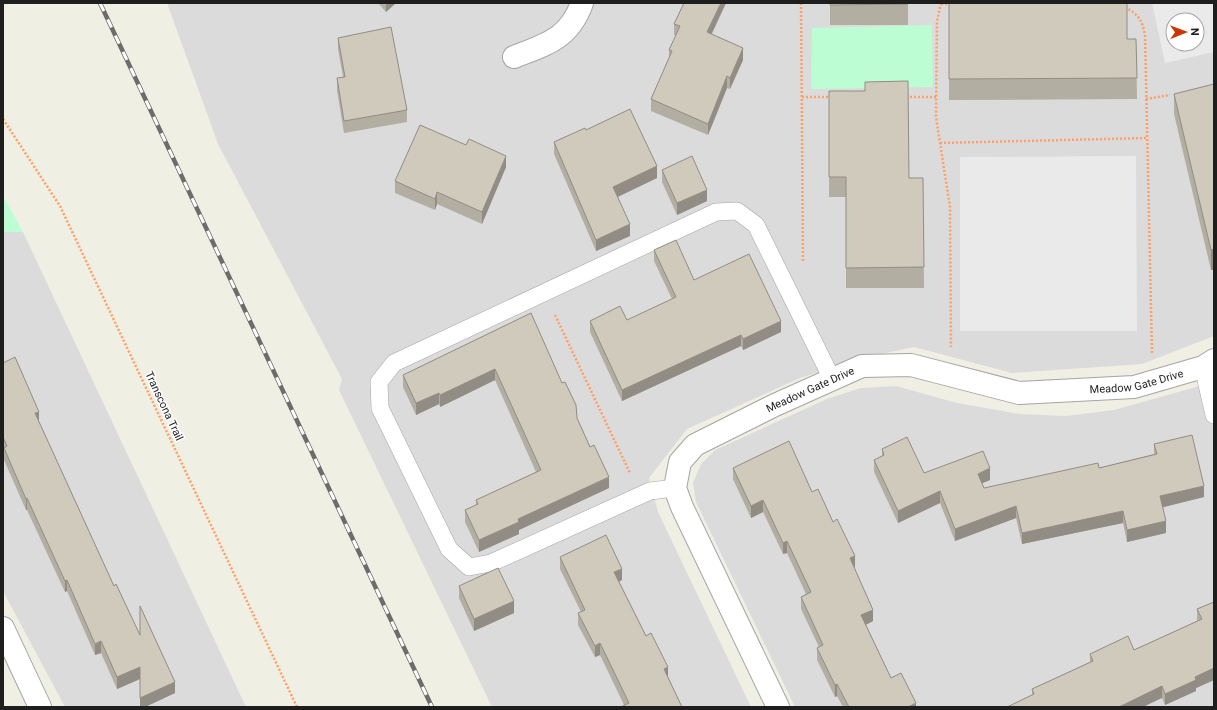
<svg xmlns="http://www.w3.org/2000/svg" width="1217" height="710" font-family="Roboto,sans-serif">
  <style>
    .residential { fill: #dcdbdb; fill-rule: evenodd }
    .park { fill: #bdfdd3 }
    .parking { fill: #eaeaea; fill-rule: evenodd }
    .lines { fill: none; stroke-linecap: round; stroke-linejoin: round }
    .lane-casing { stroke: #a5a5a5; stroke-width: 18 }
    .street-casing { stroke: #a5a5a5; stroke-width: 24 }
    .path { stroke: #ff9e65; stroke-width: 2.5; stroke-dasharray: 2 2; stroke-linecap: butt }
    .lane { stroke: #fff; stroke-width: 17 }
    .street { stroke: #fff; stroke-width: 22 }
    .rail-casing { stroke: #6c6c6c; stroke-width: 4.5 }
    .rail { stroke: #fff; stroke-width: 3; stroke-dasharray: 9; stroke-linecap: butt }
    .wall { fill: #b3aea2 }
    .shaded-wall { fill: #928d84 }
    .building { fill: #d0cabc; stroke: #928d84 }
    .labels { text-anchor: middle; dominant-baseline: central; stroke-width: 3; stroke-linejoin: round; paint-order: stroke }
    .street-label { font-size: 11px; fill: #1e1e1e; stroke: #fff }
  </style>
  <rect width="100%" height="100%" fill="#f0efe3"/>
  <!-- residential -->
  <g class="residential">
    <path d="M167,3H1214V336L1142,364L1012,373L914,347L862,358L800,378L687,429L649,478L658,512L751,707H492L339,390L342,379L218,144ZM1173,20H1197V44H1173Z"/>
    <path d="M3,232H23L246,707H65L3,591Z"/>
    <path d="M1214,382V707H795L696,502L693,483L701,464L715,450L827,399L861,388L896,386L957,403L1020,414L1066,416L1114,410Z"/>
  </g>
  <!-- park -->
  <g class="park">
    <path d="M932,25L933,87L811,89L812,28Z"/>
    <path d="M3,196L23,232H3Z"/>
  </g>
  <!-- parking -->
  <g class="parking">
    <path d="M1152,3H1214V52L1165,63ZM1173,20H1197V44H1173Z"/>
    <path d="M1136,156L1137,331H960V157Z"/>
  </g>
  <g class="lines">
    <!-- lane casing -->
    <g class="lane-casing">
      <g id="lane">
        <path d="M1203,367L1214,415"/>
        <path d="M675,488L650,491L491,563L469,567L449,549L380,408L379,382L394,363L716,212L737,211L756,225L832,379"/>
      </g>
    </g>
    <!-- street casing -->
    <g class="street-casing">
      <g id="street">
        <path d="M514,57C547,44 569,39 582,3"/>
        <path d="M3,628L40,707"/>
        <path id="s1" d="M778,707L682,507L675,488L680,462L695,445L775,405L862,366L911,365L1019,393L1134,387L1203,367L1214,360"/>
      </g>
    </g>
    <!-- path -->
    <g class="path">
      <path d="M801,3L803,262"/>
      <path d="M941,3L937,21L936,117L950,207L951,347"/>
      <path d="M941,4H951"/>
      <path d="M1125,7C1139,15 1142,20 1145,35L1152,353"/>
      <path d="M802,97H831"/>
      <path d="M906,97H936"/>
      <path d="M1146,99L1170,95"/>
      <path d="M3,119L60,206L297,707"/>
      <path d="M940,143L1147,138"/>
      <path d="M555,315L630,473"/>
    </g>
    <!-- lane -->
    <use href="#lane" class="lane"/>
    <!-- street -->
    <use href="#street" class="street"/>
    <!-- rail casing -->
    <g class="rail-casing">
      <path id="rail" d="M100,3L432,707"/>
    </g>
    <!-- rail -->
    <use href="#rail" class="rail"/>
  </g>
  <!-- wall -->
  <g class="wall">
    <path d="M378,3H396L386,12Z"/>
    <path d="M684,3H726L712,34L743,60L730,89L727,88L708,135L651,111V99L669,58V50L676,36L674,35V24Z"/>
    <rect x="830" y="3" width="78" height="22"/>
    <path d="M949,3L1127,39H1136L1137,99L949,100Z"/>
    <path d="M338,38L407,110V122L344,133L337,90V78L343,77L338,49Z"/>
    <path d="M1214,84L1211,270L1174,114V94Z"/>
    <path d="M829,91L909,178H923L924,288H846V197H829Z"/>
    <path d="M586,130L657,178L618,197L630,236L596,251L554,154V142Z"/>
    <path d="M506,167L482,224L437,204L435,210L395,193V181Z"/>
    <path d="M662,170L707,201L677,215L662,182Z"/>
    <path d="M654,250L694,280L781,332L743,350L741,346L622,401L590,332V321L627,320L672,299L654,261Z"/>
    <path d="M531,313L577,418L609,488L519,530V534L479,552L465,522V510L476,505V500L536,472L495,380L440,407L439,404L416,415L403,387V375Z"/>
    <path d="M3,363L39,422L114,586L140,635L175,693L145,707H140V679L117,689L101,653L95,655L67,591L65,592L27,510H26L4,460V451L3,449Z"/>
    <path d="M1154,444L1204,497L1163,507L1166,533L1127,542L1123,523L1022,544L1016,518L955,541L940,503L898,523L874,472V460L882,456V449L924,473L990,480L982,483L984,488L1099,468L1154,454Z"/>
    <path d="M733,468L812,492L855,567L854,568L873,621L866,625L891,678L916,707H843L837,696L835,697L817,660V648L819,647L801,609V597L806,594L787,553L783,554L763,512L751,518L733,479Z"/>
    <path d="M560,557L622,580L619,582L646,636L668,677L682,707L624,705L600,655L595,657L578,625V613L581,612L560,569Z"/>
    <path d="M459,586L514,613L474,631L459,598Z"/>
    <path d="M1214,602V680L1196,688V691L1165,705L1162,698L1032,695V689L1090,662V654L1134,650L1197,621V609Z"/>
  </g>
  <!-- shaded-wall -->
  <g class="shaded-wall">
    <path d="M386,3H396L386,12Z"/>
    <path d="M721,3H726L707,43V32Z"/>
    <path d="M743,48V60L730,89V78Z"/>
    <path d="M727,76V88L708,135V124Z"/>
    <path d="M506,156V167L482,224V212Z"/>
    <path d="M657,166V178L613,199V187Z"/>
    <path d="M707,190V201L677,215V203Z"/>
    <path d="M437,192V204L435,210V199Z"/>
    <path d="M630,224V236L596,251V240Z"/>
    <path d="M1214,249V270H1211V250Z"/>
    <path d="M781,321V332L743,350V339Z"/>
    <path d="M741,335V346L622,401V390Z"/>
    <path d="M495,369V380L440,407V395Z"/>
    <path d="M439,393V404L416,415V403Z"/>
    <path d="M39,412V423L35,413Z"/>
    <path d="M990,468V480L978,485V474Z"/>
    <path d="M609,477V488L519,530V534L479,552V540L518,519Z"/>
    <path d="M1204,486V497L1160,508V496Z"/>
    <path d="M940,491V503L898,523V511Z"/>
    <path d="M27,498V510H26V499Z"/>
    <path d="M763,500V512L751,518V506Z"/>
    <path d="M1016,506V518L955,541V529Z"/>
    <path d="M1123,511V523L1022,544V533Z"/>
    <path d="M1166,521V533L1127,542V530Z"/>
    <path d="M787,541V553L783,554V543Z"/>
    <path d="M855,556V567L850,570V558Z"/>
    <path d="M622,569V580L614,584V572Z"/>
    <path d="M67,580V591L65,592V581Z"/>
    <path d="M514,601V613L474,631V619Z"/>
    <path d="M873,610V621L861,627V615Z"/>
    <path d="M101,641V653L95,655V644Z"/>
    <path d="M600,643V655L595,657V646Z"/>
    <path d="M140,667V679L117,689V677Z"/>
    <path d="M668,667V678L664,669Z"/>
    <path d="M1214,668V680L1196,688V691L1165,705V694L1195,677Z"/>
    <path d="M175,682V693L145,707H140V698Z"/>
    <path d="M837,684V696L835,697V685Z"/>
    <path d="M1162,686V698L1143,707H1119Z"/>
    <path d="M916,703V707H908Z"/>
  </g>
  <!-- building -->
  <g class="building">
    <path d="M684,3H721L707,32L743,48L730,78L727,76L708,124L651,99L672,51L669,50L680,26L674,24Z"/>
    <path d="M830,3H908V4L830,5Z"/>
    <path d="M949,3H1127V39H1136L1137,78L949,79Z"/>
    <path d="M391,27L407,110L344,121L337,78L345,77L338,38Z"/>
    <path d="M908,81L909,178H923L924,267L846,268V177H829V91H865V82Z"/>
    <path d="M1214,84V249L1211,250L1174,94Z"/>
    <path d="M630,109L657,166L613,187L630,224L596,240L554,142L585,128L586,130Z"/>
    <path d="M420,125L466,145L469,139L506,156L482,212L437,192L435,199L395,181Z"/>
    <path d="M692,156L707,190L677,203L662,170Z"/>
    <path d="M676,240L694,280L749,254L781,321L743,339L741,335L622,390L590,321L620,306L627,320L676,297L654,250Z"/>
    <path d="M531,313L562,383L565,382L576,405L577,418L590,447L594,445L609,477L518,519L519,522L479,540L465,510L478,504L476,500L541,470L495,369L440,395L439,393L416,403L403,375Z"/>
    <path d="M15,357L39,412L35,413L114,586L116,584L140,635V606L175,682L140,698V667L117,677L101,641L95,644L67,580L65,581L27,498L26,499L4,448L7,446L3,437V363Z"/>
    <path d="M1192,435L1204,486L1160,496L1166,521L1127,530L1123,511L1022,533L1016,506L955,529L940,491L898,511L874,460L884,455L882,449L907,437L924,473L983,451L990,468L978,474L984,488L1098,463L1099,468L1157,454L1154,444Z"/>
    <path d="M789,441L812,492L818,489L833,522L837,519L855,556L850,558L873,610L861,615L891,678L901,673L916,703L908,707H849L837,684L835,685L817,648L823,645L801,597L811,592L787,541L783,543L763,500L751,506L733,468Z"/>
    <path d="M606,535L622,569L614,572L646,636L651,633L668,667L664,669L682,707H621L629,703L600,643L595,646L578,613L585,610L560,557Z"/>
    <path d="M498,568L514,601L474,619L459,586Z"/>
    <path d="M1214,602V668L1195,677L1196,680L1165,694L1162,686L1119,707H1007L1034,694L1032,689L1093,661L1090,654L1128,636L1134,650L1202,619L1197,609Z"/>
  </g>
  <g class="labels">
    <!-- street labels -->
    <g class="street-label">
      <text stroke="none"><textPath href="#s1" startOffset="755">Meadow Gate Drive</textPath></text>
      <text stroke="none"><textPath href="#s1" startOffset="419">Meadow Gate Drive</textPath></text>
      <text transform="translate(164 406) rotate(65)">Transcona Trail</text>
    </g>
  </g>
  <!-- border -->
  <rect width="1217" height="710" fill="none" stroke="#1e1e1e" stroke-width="8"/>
  <!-- north arrow -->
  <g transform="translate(1185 32) rotate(89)"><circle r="19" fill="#ffffff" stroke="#a5a5a5"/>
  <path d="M0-3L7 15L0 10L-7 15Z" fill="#cc3700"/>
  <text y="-6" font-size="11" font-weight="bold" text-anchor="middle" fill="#1e1e1e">N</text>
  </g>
</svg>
